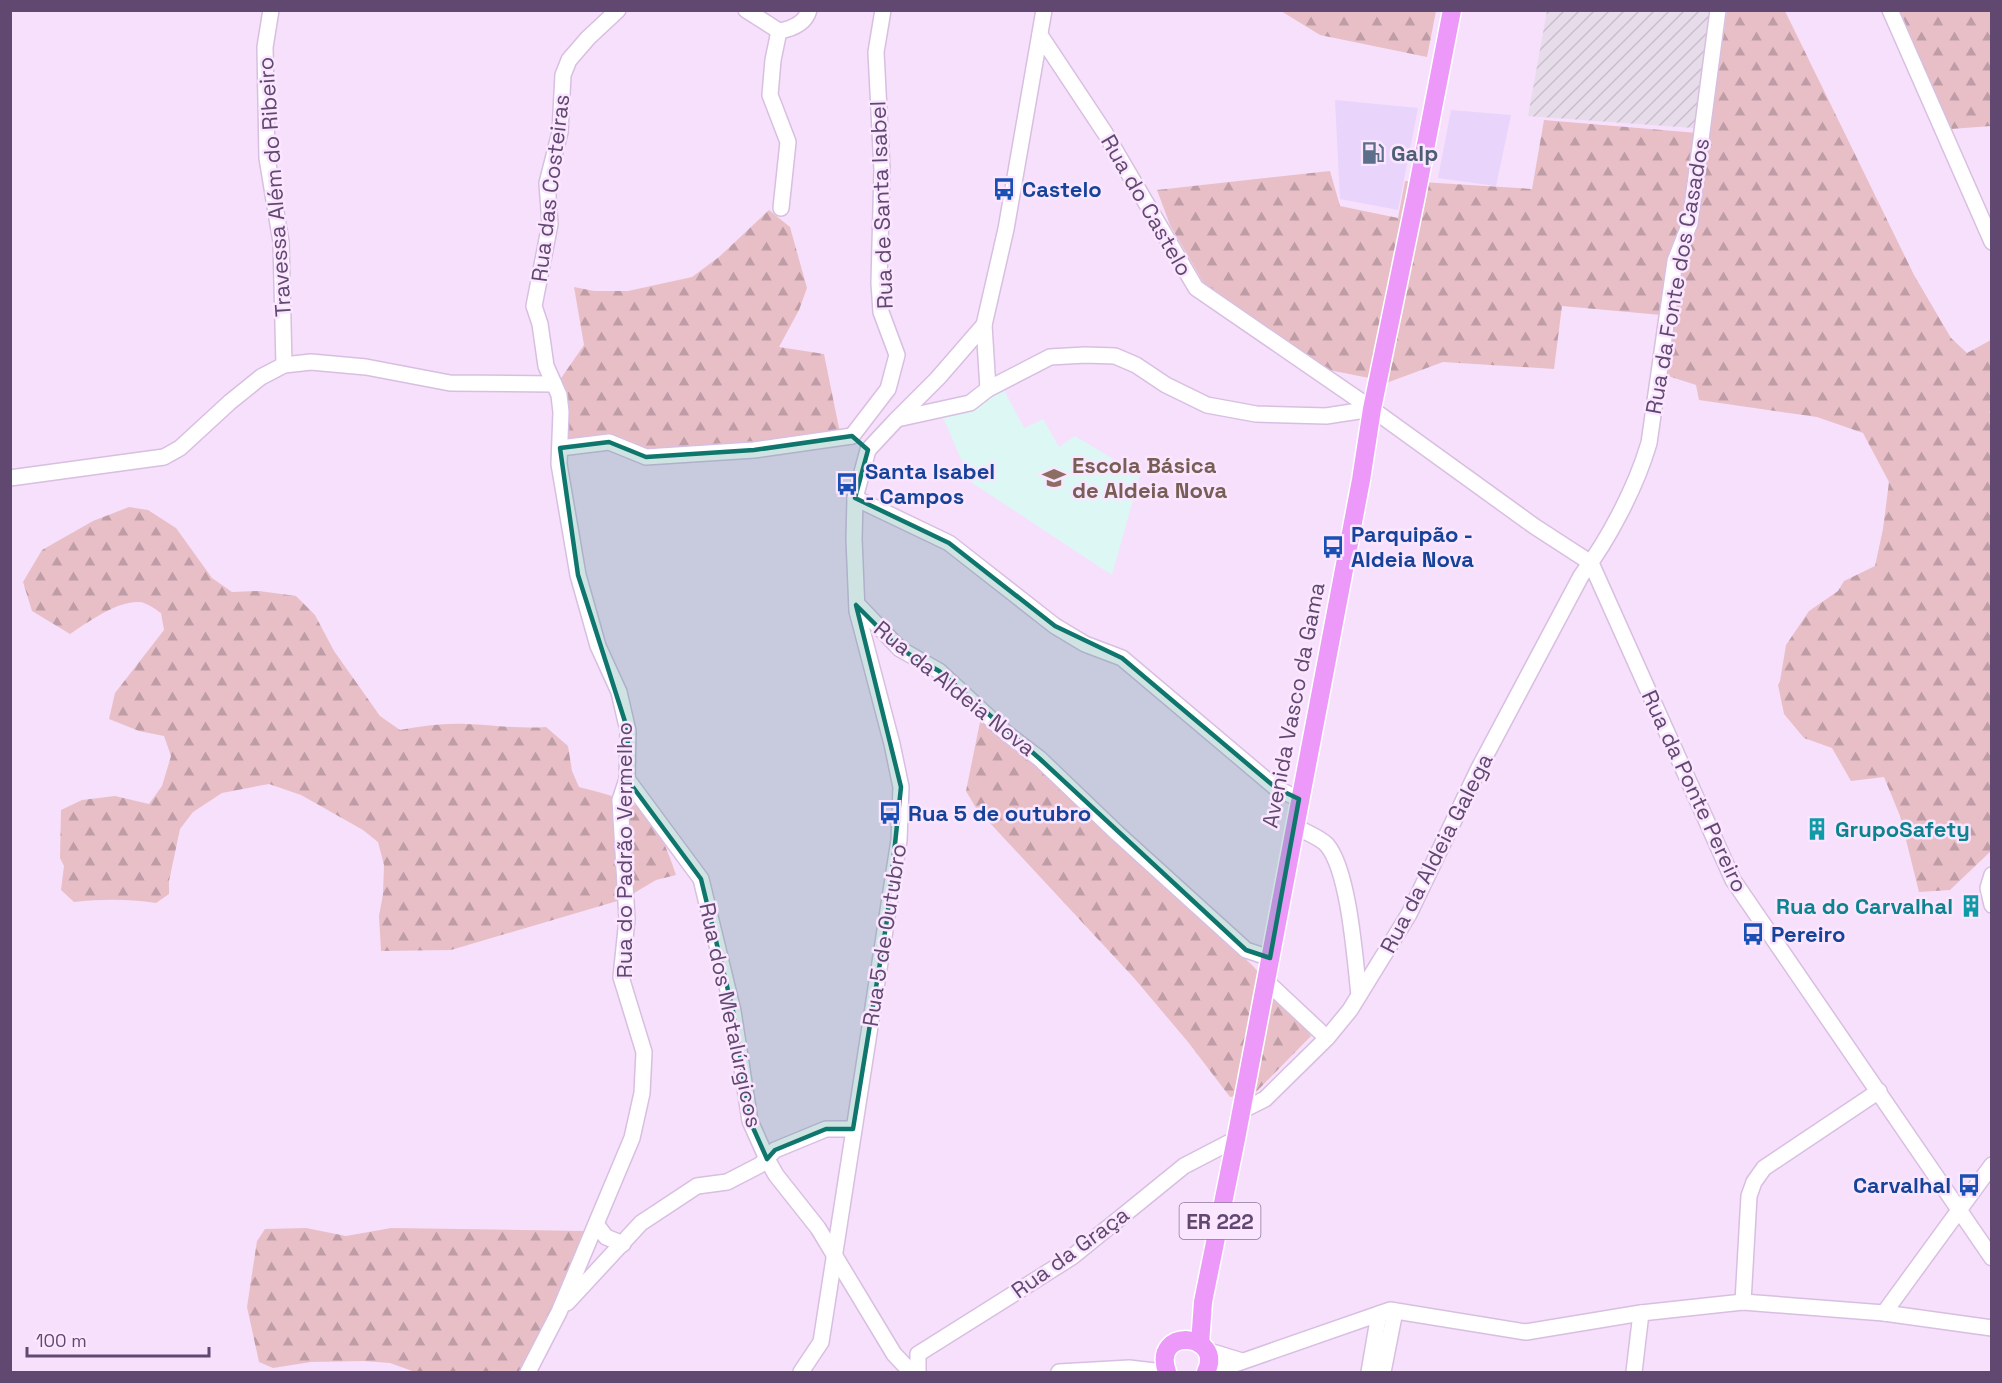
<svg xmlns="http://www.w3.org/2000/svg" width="2002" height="1383" font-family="'Space Grotesk',sans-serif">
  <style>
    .commercial { fill: #e9d4fc }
    .industrial { fill: url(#industrial-furrows) }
    .education { fill: #ddf7f4 }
    .forest { fill: url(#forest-firs) }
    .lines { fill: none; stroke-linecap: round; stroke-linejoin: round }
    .minor-casing { stroke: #d8bfe1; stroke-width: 18 }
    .major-casing { stroke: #fff; stroke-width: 21 }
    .minor { stroke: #fff; stroke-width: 15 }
    .major { stroke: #ec99f9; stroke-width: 18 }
    .marked { fill: #0f766e; fill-opacity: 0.2; stroke: #0f766e; stroke-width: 4.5; stroke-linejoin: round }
    .labels { text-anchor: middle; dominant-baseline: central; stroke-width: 5; stroke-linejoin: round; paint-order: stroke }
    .shield { fill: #fbe6ff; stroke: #8e779c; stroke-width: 1.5 }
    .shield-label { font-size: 21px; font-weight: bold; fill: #604871 }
    .service-label { font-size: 22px; font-weight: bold; fill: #4e5e75; stroke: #fbe6ff; text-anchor: start }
    .street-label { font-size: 22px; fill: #604871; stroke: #fbe6ff }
    .transit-label { font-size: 22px; font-weight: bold; fill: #164399; stroke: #fbe6ff; text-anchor: start }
    .education-label { font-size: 22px; font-weight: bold; fill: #785e54; stroke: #fbe6ff; text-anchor: start }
    .culture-label { font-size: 22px; font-weight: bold; fill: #0d838f; stroke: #fbe6ff; text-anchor: start }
  </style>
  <defs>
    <pattern id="industrial-furrows" width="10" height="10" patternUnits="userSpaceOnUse" patternTransform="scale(1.5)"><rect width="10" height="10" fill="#e6dcea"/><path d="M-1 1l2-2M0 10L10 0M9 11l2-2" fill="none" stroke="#c8becc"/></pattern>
    <pattern id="forest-firs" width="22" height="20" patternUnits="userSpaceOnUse" patternTransform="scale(1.5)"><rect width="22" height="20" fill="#e8bfc7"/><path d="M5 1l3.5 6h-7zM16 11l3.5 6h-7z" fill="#bf9da6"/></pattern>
  </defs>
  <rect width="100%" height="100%" fill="#f7e0fb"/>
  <!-- commercial -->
  <g class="commercial">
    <path d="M1335,100L1418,108L1398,210L1340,199Z"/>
    <path d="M1451,110L1511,115L1496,186L1438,178Z"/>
  </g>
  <!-- industrial -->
  <path class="industrial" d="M1547,11H1709L1694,128L1528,116Z"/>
  <!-- education -->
  <path class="education" d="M1003,388L1024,428L1043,419L1059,447L1075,436L1140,475L1112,575L971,482L942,415Z"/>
  <!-- forest -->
  <g class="forest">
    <path d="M1281,11H1436L1427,57L1320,35Z"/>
    <path d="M1727,11H1785L1914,275L1951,338L1967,353L1991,340L1992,409L1989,412L1992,415L1991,851L1950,890L1919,892L1900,816L1884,777L1851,781L1832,748L1804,738L1784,714L1778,685L1780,681L1786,645L1809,611L1838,591L1844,581L1875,566L1883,529L1889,482L1863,433L1817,417L1699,400L1696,385L1665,375L1672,316L1562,306L1554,369L1443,362L1389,382L1329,370L1206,287L1170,225L1157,190L1330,171L1340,206L1398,218L1405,181L1532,189L1544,120L1709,134Z"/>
    <path d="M1897,11H1991V126L1951,129Z"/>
    <path d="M769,210L790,227L807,288L799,310L779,347L824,354L840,433L691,448L565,449L557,384L584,345L574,287L594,291H628L692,277L719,257Z"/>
    <path d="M129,507L148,510L176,528L212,578L232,592L259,591L296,596L315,615L334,651L380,716L400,730C422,726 444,723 466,724C493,725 519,729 546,727L568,746L572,771L579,787C599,792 623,798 642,809C656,818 671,859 676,875L656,880L624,899L451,950L381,951L379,916L383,894L384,865L378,842L363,830L301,795L269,784L222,793L193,812L180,829L169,881V894L156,903C128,899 102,899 74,902L61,890L64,866L60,858L61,810L82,800L115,796L149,804L162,786L171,756L164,736L139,731L109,719L115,693L164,630L161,613C155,609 146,602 139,602C117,601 88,622 70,634L32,611L23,582L42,550L93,521Z"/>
    <path d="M981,717L1068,793L1253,966L1311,1036L1255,1093L1230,1097L1188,1042L1134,978L976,808L966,791Z"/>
    <path d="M306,1228L346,1236L391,1228L584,1231L570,1273L540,1332L525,1372H415L390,1363L364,1361L311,1362L273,1368L259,1362L247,1307L257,1241L265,1229Z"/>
  </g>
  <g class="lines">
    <!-- minor casing -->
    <g class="minor-casing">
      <g id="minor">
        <path d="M271,10L265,47L267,158L281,242L284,365"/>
        <path d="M746,10L779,31C791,29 805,24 809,10"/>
        <path d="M1890,10L1992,242"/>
        <path d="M779,31L773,60L770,95L788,142L781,208"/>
        <path d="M1040,35L1105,133L1196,288L1372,409L1534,526L1591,563L1733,880L1992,1258"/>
        <path d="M984,325L988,389"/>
        <path d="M897,419L970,403L988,389L1050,357L1085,355L1115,356L1136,365L1166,385L1207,405L1256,414L1326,416L1372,409"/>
        <path d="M852,436L888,389L897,355L881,312L879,283L882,170L876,52L883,10"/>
        <path d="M560,448L609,442L646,457L754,450L852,436"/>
        <path d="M10,478L164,457L180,448L230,402L261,377L284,365L311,362L366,367L450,383L554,384"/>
        <path d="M855,498L949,543L1055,626L1085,644L1122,658L1276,788L1299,799"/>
        <path d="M857,604L900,649L939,671L1006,733L1040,759L1117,833L1246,950L1270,958"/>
        <path d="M627,779L701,879L733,1011L750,1121L767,1159L776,1175L818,1228L894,1354L911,1372"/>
        <path d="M1295,826C1304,832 1320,837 1327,845C1349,871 1355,959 1359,995"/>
        <path d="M1992,875L1988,888L1992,905"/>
        <path d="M1265,980L1327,1038"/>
        <path d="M1241,1111L1265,1099L1327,1038L1350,1010L1409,914L1479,768L1581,576C1609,539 1636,487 1649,443L1675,261L1690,223L1718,10"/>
        <path d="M596,1224L606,1237L623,1244"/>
        <path d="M1743,1302L1749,1196L1754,1182L1764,1168L1879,1091"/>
        <path d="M567,1303L641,1223L697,1186L727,1182L760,1165L775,1150L826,1129H853"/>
        <path d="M1884,1313L1992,1165"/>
        <path d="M1206,1350L1242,1361"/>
        <path d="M528,1372L559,1312L632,1138L642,1093L644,1052L621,977L627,919L620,800L627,779L628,731L619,692L598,646L578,575L559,464L561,412L559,395L546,366L540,324L534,306L550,224L547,183L560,132L563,75L569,60L588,38L618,10"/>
        <path d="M801,1372L821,1342L899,840L901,787L892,744L857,611L854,539L855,498L868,450L896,420L938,378L984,325L1006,229L1044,10"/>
        <path d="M918,1372V1354L1072,1257L1184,1166L1236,1139"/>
        <path d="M1059,1372L1129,1368L1163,1372"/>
        <path d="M1212,1372L1390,1310L1526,1332L1641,1313L1743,1302L1884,1313L1992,1328"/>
        <path d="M1369,1372L1379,1314"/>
        <path d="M1383,1372L1395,1311"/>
        <path d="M1634,1372L1641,1313"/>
      </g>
    </g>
    <!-- major casing -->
    <g class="major-casing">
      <g id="major">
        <path d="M1200,1344L1203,1302L1236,1139L1361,480L1372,409L1416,196L1452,10"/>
        <path d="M1167,1372C1151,1326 1225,1333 1206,1372"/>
      </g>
    </g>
    <!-- minor -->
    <use href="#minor" class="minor"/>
    <!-- major -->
    <use href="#major" class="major"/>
  </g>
  <!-- marked area -->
  <path class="marked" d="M852,436L868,450L855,498L949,543L1055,626L1122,658L1276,788L1299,799L1270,958L1246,950L1040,759L939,671L900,649L856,605L901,787L887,920L853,1129H826L775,1150L767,1159L750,1121L733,1011L701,879L627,779L628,731L578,575L560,448L609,442L646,457L754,450Z"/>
  <!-- icons -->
  <defs>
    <g id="fuel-bare" transform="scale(1.8)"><path d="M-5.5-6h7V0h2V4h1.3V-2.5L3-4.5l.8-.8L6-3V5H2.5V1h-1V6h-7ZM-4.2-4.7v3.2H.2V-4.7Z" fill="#5c6f8a" stroke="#fbe6ff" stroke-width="2.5" paint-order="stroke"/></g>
    <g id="bus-bare" transform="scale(1.8)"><path d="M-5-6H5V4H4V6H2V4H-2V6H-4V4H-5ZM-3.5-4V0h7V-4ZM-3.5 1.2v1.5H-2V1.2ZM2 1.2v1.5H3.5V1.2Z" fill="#1a4fb4" stroke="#fbe6ff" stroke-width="2.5" paint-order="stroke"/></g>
    <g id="school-bare" transform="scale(1.8)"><path d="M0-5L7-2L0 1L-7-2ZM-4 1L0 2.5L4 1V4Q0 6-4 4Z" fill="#8d6e63" stroke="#fbe6ff" stroke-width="2.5" paint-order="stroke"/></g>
    <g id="building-bare" transform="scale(1.8)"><path d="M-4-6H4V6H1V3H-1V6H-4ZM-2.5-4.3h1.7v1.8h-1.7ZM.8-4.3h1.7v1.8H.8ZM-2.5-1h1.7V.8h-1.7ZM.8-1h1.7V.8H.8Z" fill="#0f9aa8" stroke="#fbe6ff" stroke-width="2.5" paint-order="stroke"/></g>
  </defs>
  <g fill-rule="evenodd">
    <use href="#fuel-bare" x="1373" y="153"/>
    <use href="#bus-bare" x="1004" y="189"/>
    <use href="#school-bare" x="1054" y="478"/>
    <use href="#bus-bare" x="847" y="484"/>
    <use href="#bus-bare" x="1333" y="547"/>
    <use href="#bus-bare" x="890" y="813"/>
    <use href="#building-bare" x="1817" y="829"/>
    <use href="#building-bare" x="1971" y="906"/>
    <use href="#bus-bare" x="1753" y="934"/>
    <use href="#bus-bare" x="1969" y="1185"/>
  </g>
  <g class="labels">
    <!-- shield labels -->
    <rect class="shield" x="1179.5" y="1203" width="81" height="36" rx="4.5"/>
    <g class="shield-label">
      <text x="1220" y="1221">ER 222</text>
    </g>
    <!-- service labels -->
    <g class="service-label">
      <text x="1391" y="153">Galp</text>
    </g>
    <!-- street labels -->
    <g class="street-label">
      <text transform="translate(274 187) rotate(-94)">Travessa Além do Ribeiro</text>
      <text transform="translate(550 188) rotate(-83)">Rua das Costeiras</text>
      <text transform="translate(881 205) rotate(-92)">Rua de Santa Isabel</text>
      <text transform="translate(1147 205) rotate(60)">Rua do Castelo</text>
      <text transform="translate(1677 276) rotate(-80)">Rua da Fonte dos Casados</text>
      <text transform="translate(955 688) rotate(39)">Rua da Aldeia Nova</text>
      <text transform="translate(1293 705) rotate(-79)">Avenida Vasco da Gama</text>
      <text transform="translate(1695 791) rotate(65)">Rua da Ponte Pereiro</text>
      <text transform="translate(624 850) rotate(-90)">Rua do Padrão Vermelho</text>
      <text transform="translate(1436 853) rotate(-63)">Rua da Aldeia Galega</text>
      <text transform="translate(884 935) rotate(-81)">Rua 5 de Outubro</text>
      <text transform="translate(731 1015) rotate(78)">Rua dos Metalúrgicos</text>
      <text transform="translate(1070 1252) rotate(-36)">Rua da Graça</text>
    </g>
    <!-- transit labels -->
    <g class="transit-label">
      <text x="1022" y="189">Castelo</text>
      <text x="865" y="471">Santa Isabel<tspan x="865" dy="25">- Campos</tspan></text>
      <text x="1351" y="534">Parquipão -<tspan x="1351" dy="25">Aldeia Nova</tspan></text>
      <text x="908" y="813">Rua 5 de outubro</text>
      <text x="1771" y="934">Pereiro</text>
      <text x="1951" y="1185" text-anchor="end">Carvalhal</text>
    </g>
    <!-- education labels -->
    <g class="education-label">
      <text x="1072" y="465">Escola Básica<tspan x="1072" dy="25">de Aldeia Nova</tspan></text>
    </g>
    <!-- culture labels -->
    <g class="culture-label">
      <text x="1835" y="829">GrupoSafety</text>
      <text x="1953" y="906" text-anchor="end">Rua do Carvalhal</text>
    </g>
  </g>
  <!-- border -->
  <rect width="2002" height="1383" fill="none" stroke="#604871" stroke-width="24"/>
  <!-- scale -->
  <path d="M27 1347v9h182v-9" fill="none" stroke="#604871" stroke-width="3"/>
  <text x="36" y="1347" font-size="18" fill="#604871" stroke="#fbe6ff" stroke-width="4.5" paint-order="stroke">100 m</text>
</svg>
